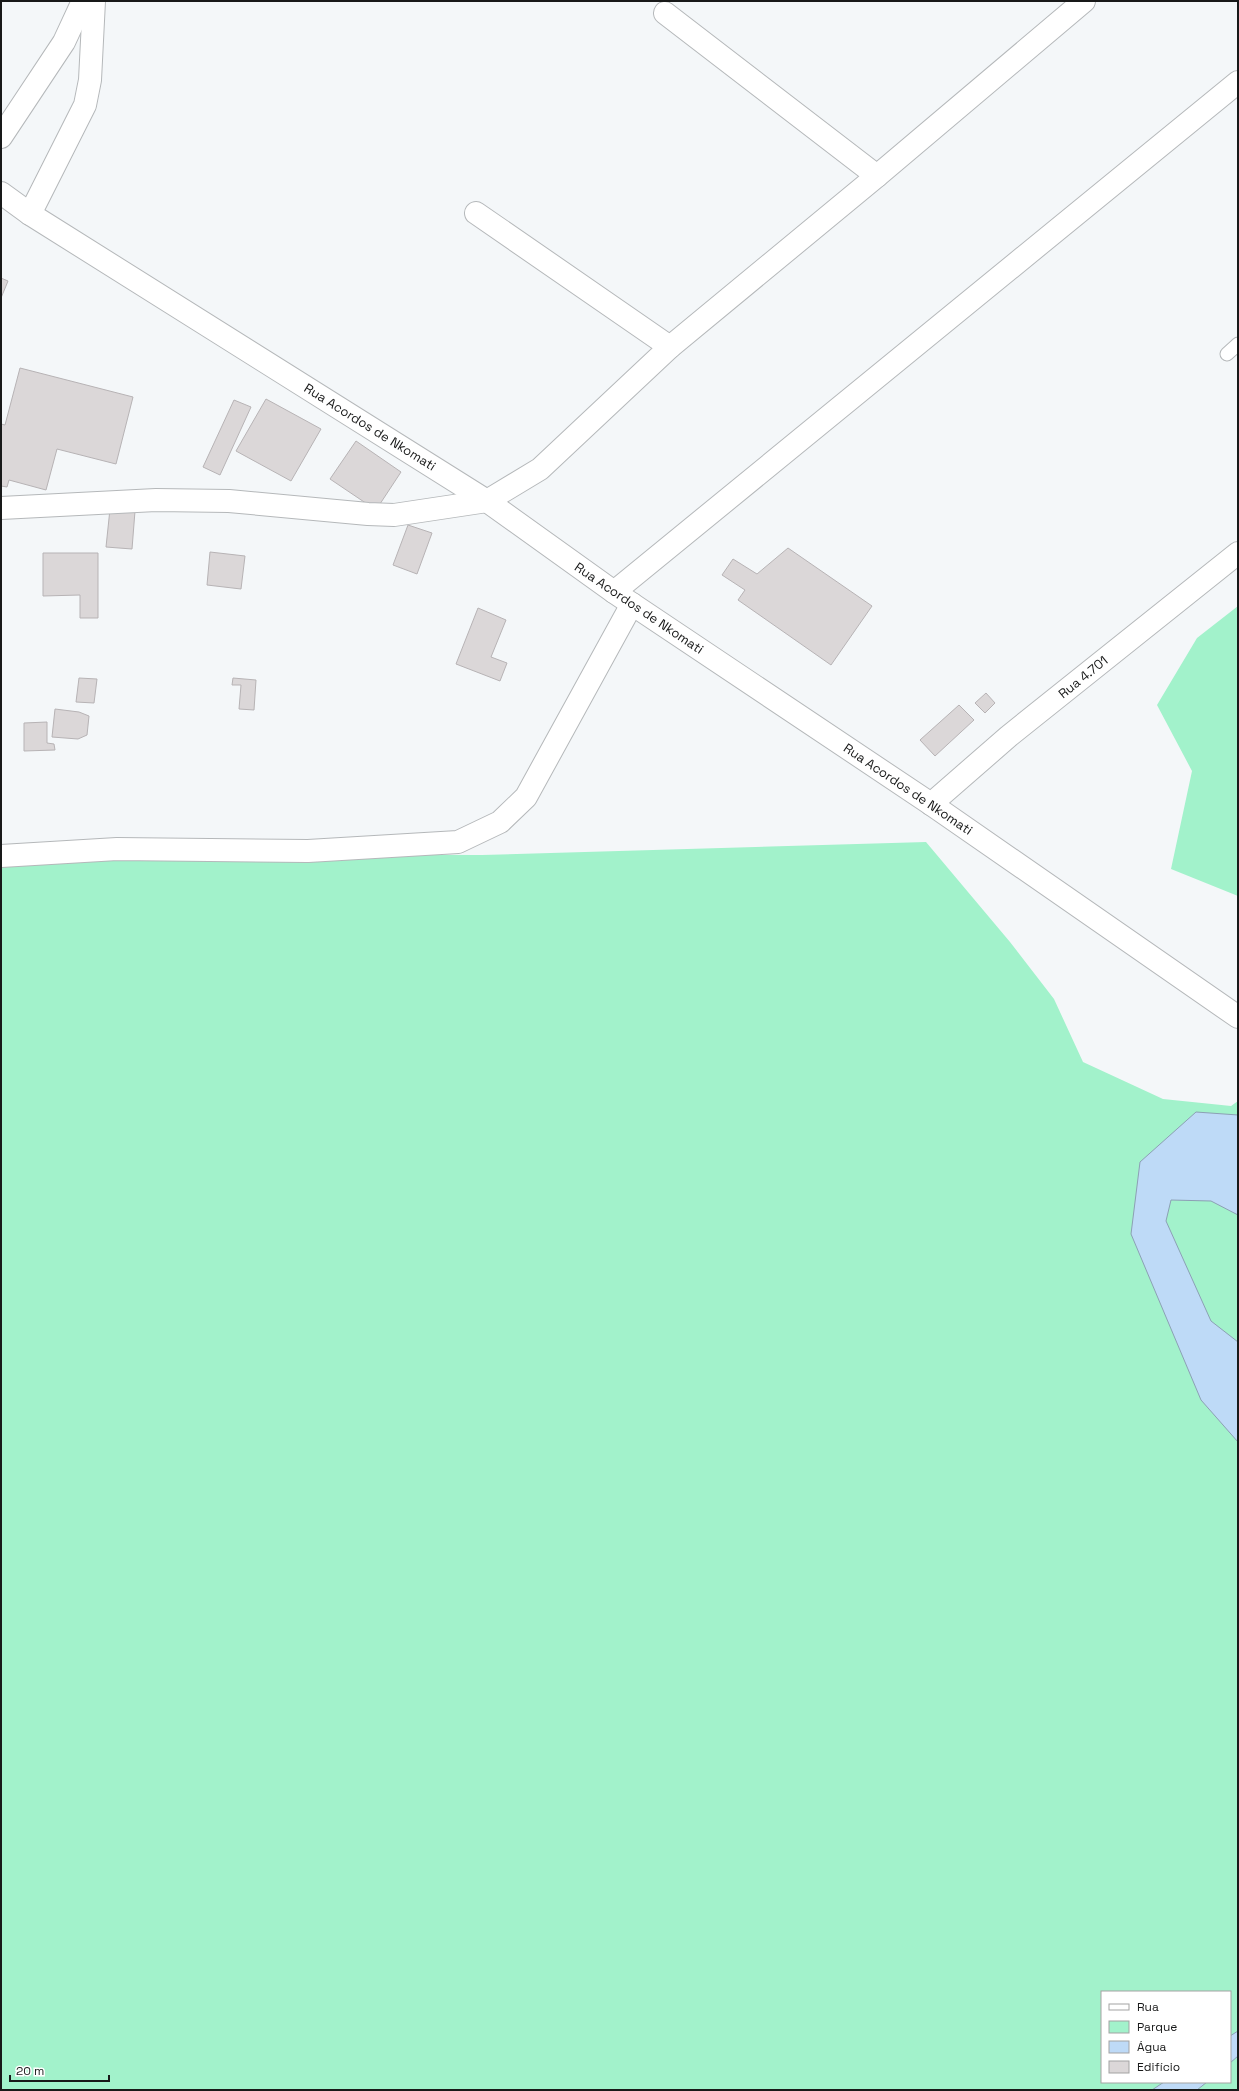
<svg xmlns="http://www.w3.org/2000/svg" width="1239" height="2091" font-family="'Space Grotesk',sans-serif">
  <style>
    .green { fill: #a2f2cb; fill-rule: evenodd }
    .water { fill: #bedaf7; stroke: #8ca0b4 }
    .building { fill: #dbd7d8; stroke: #b7b3b5 }
    .lines { fill: none; stroke-linecap: round; stroke-linejoin: round }
    .service-casing { stroke: #b5b8ba; stroke-width: 15 }
    .minor-casing { stroke: #b5b8ba; stroke-width: 24 }
    .service { stroke: #fff; stroke-width: 13 }
    .minor { stroke: #fff; stroke-width: 22 }
    .labels { text-anchor: middle; dominant-baseline: central; stroke-width: 3; stroke-linejoin: round; paint-order: stroke }
    .street-label { font-size: 13px; fill: #181919; stroke: #fff }
  </style>
  <rect width="100%" height="100%" fill="#f4f7f9"/>
  <!-- green -->
  <g class="green">
    <path d="M1238,606V896L1171,869L1192,771L1157,705L1197,638Z"/>
    <path d="M926,842L1010,942L1054,999L1083,1062L1163,1099L1231,1106L1238,1101V2090H1V854L482,855ZM1102,1992H1230V2082H1102Z"/>
  </g>
  <!-- water -->
  <g class="water">
    <path d="M1196,1112L1238,1115V1215L1211,1201L1171,1200L1166,1221L1211,1321L1238,1342V1442L1201,1400L1131,1234L1140,1162Z"/>
    <path d="M1238,2031V2056L1230,2063V2036Z"/>
    <path d="M1164,2082H1207L1197,2090H1152Z"/>
  </g>
  <!-- building -->
  <g class="building">
    <path d="M1,278L8,281L1,298Z"/>
    <path d="M20,368L133,397L116,464L57,449L46,490L9,480L7,487L1,486V424L5,425Z"/>
    <path d="M266,399L321,429L291,481L236,451Z"/>
    <path d="M234,400L251,407L220,475L203,467Z"/>
    <path d="M356,441L401,472L376,510L330,479Z"/>
    <path d="M110,509L135,511L132,549L106,547Z"/>
    <path d="M408,525L432,533L417,574L393,565Z"/>
    <path d="M788,548L872,606L831,665L738,600L745,590L722,575L733,559L757,574Z"/>
    <path d="M210,552L245,556L241,589L207,585Z"/>
    <path d="M43,553H98V618H80V595L43,596Z"/>
    <path d="M478,608L506,620L491,657L507,663L500,681L456,664Z"/>
    <path d="M79,678L97,679L94,703L76,702Z"/>
    <path d="M233,678L256,680L254,710L239,709L241,685H232Z"/>
    <path d="M986,693L995,703L985,713L975,703Z"/>
    <path d="M959,705L974,720L935,756L920,740Z"/>
    <path d="M55,709L79,712L89,716L87,735L78,739L52,737Z"/>
    <path d="M47,722V743L54,744L55,750L24,751V723Z"/>
  </g>
  <g class="lines">
    <!-- service casing -->
    <g class="service-casing">
      <path id="service" d="M1227,354L1238,344"/>
    </g>
    <!-- minor casing -->
    <g class="minor-casing">
      <g id="minor">
        <path d="M665,13L877,176"/>
        <path d="M1,137L64,42L83,1"/>
        <path d="M1,193L30,214L487,501L614,592L931,804L1238,1017"/>
        <path d="M476,213L670,347"/>
        <path d="M30,214L85,105L90,80L94,1"/>
        <path d="M1,508L156,500L229,501L368,514L394,515L487,501L540,469L670,347L877,176L1084,1"/>
        <path d="M614,592L1238,82"/>
        <path d="M931,804L1009,736L1238,553"/>
        <path d="M1,856L117,849L308,851L458,842L500,822L526,797L632,604"/>
      </g>
    </g>
    <!-- service -->
    <use href="#service" class="service"/>
    <!-- minor -->
    <use href="#minor" class="minor"/>
  </g>
  <g class="labels">
    <!-- street labels -->
    <g class="street-label">
      <text transform="translate(370 427) rotate(32)">Rua Acordos de Nkomati</text>
      <text transform="translate(639 608) rotate(34)">Rua Acordos de Nkomati</text>
      <text transform="translate(1083 677) rotate(-39)">Rua 4.701</text>
      <text transform="translate(908 789) rotate(34)">Rua Acordos de Nkomati</text>
    </g>
  </g>
  <!-- border -->
  <rect width="1239" height="2091" fill="none" stroke="#181919" stroke-width="4"/>
  <!-- legend -->
  <rect x="1101" y="1991" width="130" height="92" fill="#ffffff" stroke="#a3a3a3"/>
  <rect x="1109" y="2004" width="20" height="6" fill="#ffffff" stroke="#a3a3a3"/>
  <text x="1137" y="2011" font-size="12" fill="#181919">Rua</text>
  <rect x="1109" y="2021" width="20" height="12" fill="#a2f2cb" stroke="#a3a3a3"/>
  <text x="1137" y="2031" font-size="12" fill="#181919">Parque</text>
  <rect x="1109" y="2041" width="20" height="12" fill="#bedaf7" stroke="#a3a3a3"/>
  <text x="1137" y="2051" font-size="12" fill="#181919">Água</text>
  <rect x="1109" y="2061" width="20" height="12" fill="#dbd7d8" stroke="#a3a3a3"/>
  <text x="1137" y="2071" font-size="12" fill="#181919">Edifício</text>
  <!-- scale -->
  <path d="M10 2075v6h99v-6" fill="none" stroke="#181919" stroke-width="2"/>
  <text x="16" y="2075" font-size="12" fill="#181919" stroke="#ffffff" stroke-width="3" paint-order="stroke">20 m</text>
</svg>
